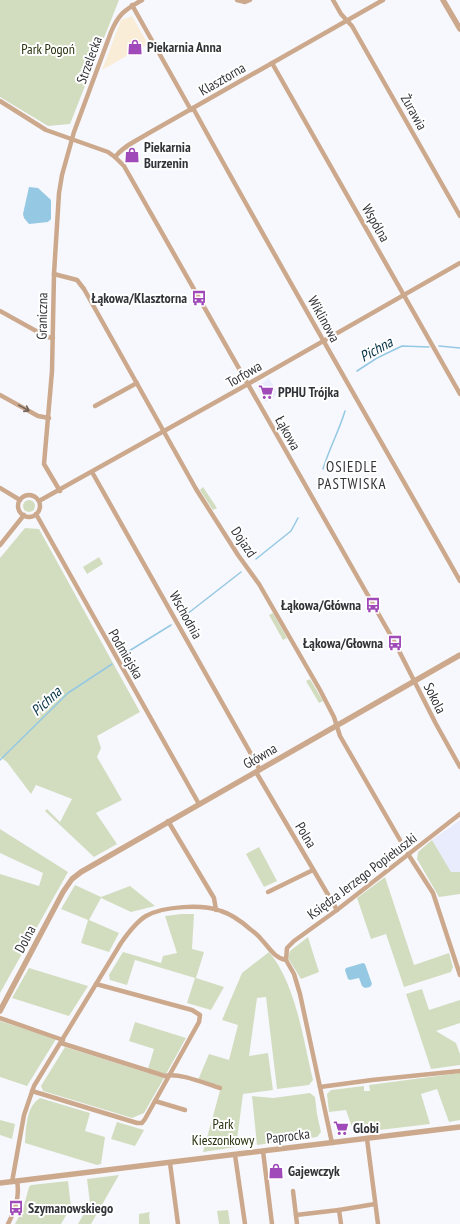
<svg xmlns="http://www.w3.org/2000/svg" width="460" height="1224" font-family="'PT Sans Narrow',sans-serif">
  <style>
    .built { fill: #e9ecfc }
    .industrial { fill: #f9edd8 }
    .green { fill: #d2ddc0 }
    .water { fill: #94c8e3 }
    .lines { fill: none; stroke-linecap: round; stroke-linejoin: round }
    .stream { stroke: #94c8e3; stroke-width: 1.5 }
    .minor { stroke: #cca98d; stroke-width: 4.5 }
    .tertiary { stroke: #cca98d; stroke-width: 5.5 }
    .oneway { stroke: #70635a }
    .labels { text-anchor: middle; dominant-baseline: central; stroke-width: 4; stroke-linejoin: round; paint-order: stroke }
    .poi-label { font-size: 14px; font-weight: bold; fill: #333438; stroke: #fff; text-anchor: start }
    .park-label { font-size: 14px; fill: #27310d; stroke: #fff }
    .street-label { font-size: 14px; fill: #333438; stroke: #fff }
    .water-label { font-size: 15px; font-style: italic; fill: #053346; stroke: #fff }
    .neighbourhood-label { font-size: 15px; letter-spacing: 1px; fill: #333438; stroke: #fff }
  </style>
  <rect width="100%" height="100%" fill="#f7f8fd"/>
  <!-- built -->
  <g class="built">
    <path d="M269,378L278,394L265,402L257,387Z"/>
    <path d="M460,820V872H451L432,840Z"/>
  </g>
  <!-- industrial -->
  <path class="industrial" d="M132,16L148,44L102,70L121,20Z"/>
  <!-- green -->
  <g class="green">
    <path d="M0,0H119L70,124L48,126L0,97Z"/>
    <path d="M203,487L217,508L213,510L200,490Z"/>
    <circle cx="29" cy="506" r="6"/>
    <path d="M25,528L39,529L140,712L97,736L101,748L97,757L122,800L96,813L117,844L94,857L45,811L47,809L60,822L72,799L36,785L31,794L7,762L0,757V558Z"/>
    <path d="M99,557L103,564L87,574L83,567Z"/>
    <path d="M273,613L287,638L283,640L269,615Z"/>
    <path d="M310,679L323,701L319,703L306,681Z"/>
    <path d="M0,829L68,872L0,993V874L39,886L43,873L0,853Z"/>
    <path d="M432,840L451,872H460V894L439,897L417,859L418,852Z"/>
    <path d="M259,847L277,881L264,887L246,854Z"/>
    <path d="M385,877L414,965L449,953L453,967L451,972L404,987L386,934L371,939L357,898Z"/>
    <path d="M75,885L101,897L130,886L155,906L131,912L101,898L89,920L119,933L109,952L81,943L88,920L61,909Z"/>
    <path d="M181,914H194L192,949L204,952L196,978L224,987L211,1010L187,1003L195,978L135,960L127,985L110,980L109,975L123,952L161,963L163,956L177,953L165,916Z"/>
    <path d="M308,937L319,972L301,979L288,958L290,951Z"/>
    <path d="M269,952C296,984 303,1039 313,1080L309,1085L277,1089L266,997L257,998L249,1056L268,1053L273,1090L243,1094L236,1147L203,1152L221,1087L198,1080L209,1054L229,1060L238,1025L222,1020L242,973Z"/>
    <path d="M29,968L88,986L69,1016L12,998Z"/>
    <path d="M422,989L429,1010L460,1000V1023L436,1031L456,1043L460,1054V1065L431,1069L406,994Z"/>
    <path d="M0,1021L56,1039L27,1086L0,1077Z"/>
    <path d="M135,1022L186,1038L166,1074L148,1069L154,1049L129,1041Z"/>
    <path d="M65,1047L164,1078L144,1113L132,1118L43,1091L41,1086Z"/>
    <path d="M460,1073V1120L449,1122L437,1089L421,1094L430,1124L354,1133L346,1110L329,1112L327,1094L331,1090L364,1086V1091H370L369,1085Z"/>
    <path d="M310,1093L315,1097L317,1114L321,1132L317,1137L257,1145L252,1096L273,1098Z"/>
    <path d="M40,1098L90,1113L85,1131L105,1137L101,1164L97,1165L25,1143C26,1129 26,1106 40,1098Z"/>
    <path d="M0,1120L15,1124L12,1139L0,1135Z"/>
    <path d="M117,1122L144,1130L135,1146L111,1139Z"/>
    <path d="M119,1175L91,1224H78L90,1203L87,1179Z"/>
    <path d="M68,1181L71,1207L61,1224H15L23,1209L29,1187L31,1185Z"/>
    <path d="M228,1210L230,1224H219L217,1211Z"/>
    <path d="M150,1212L149,1215L150,1224H139V1214Z"/>
  </g>
  <!-- water -->
  <g class="water">
    <path d="M29,187L38,188L51,200V219L48,222L29,224L24,218L23,214Z"/>
    <path d="M363,963L365,964L372,984L370,987L365,988L362,986L359,978L350,980L348,979L345,970L346,968Z"/>
  </g>
  <g class="lines">
    <!-- stream -->
    <g class="stream">
      <path d="M439,346L460,348"/>
      <path d="M357,371L377,358L402,346L429,347"/>
      <path d="M323,469C329,449 339,431 345,411"/>
      <path d="M256,559L291,531L298,518"/>
      <path d="M182,618L241,572"/>
      <path d="M121,656L171,625"/>
      <path d="M0,760L68,693L112,664"/>
    </g>
    <!-- minor -->
    <g class="minor">
      <path d="M237,0L245,2L250,0"/>
      <path d="M333,0L341,14L352,26L460,216"/>
      <path d="M132,5L191,110"/>
      <path d="M272,63L460,394"/>
      <path d="M0,101L46,130L108,152L115,157L124,166L395,643L436,724L460,767"/>
      <path d="M193,108C280,267 371,423 460,581"/>
      <path d="M115,157C123,146 138,140 149,133L383,0"/>
      <path d="M54,274L77,280L84,289L196,489L238,555L259,584L320,690L334,717L340,736L400,840"/>
      <path d="M0,311L47,337L53,338"/>
      <path d="M0,395L38,416L49,418"/>
      <path d="M95,406L137,383"/>
      <path d="M92,472L260,770"/>
      <path d="M0,488L20,500"/>
      <path d="M60,491L44,464L52,371L54,274L59,193L62,175L74,132L111,32C119,13 125,10 142,0"/>
      <circle cx="29" cy="506" r="11"/>
      <path d="M39,501L248,384L460,263"/>
      <path d="M36,514L199,804"/>
      <path d="M0,545L24,515"/>
      <path d="M256,772L337,910"/>
      <path d="M168,821L214,898L216,910"/>
      <path d="M408,854L433,893L460,975"/>
      <path d="M268,892L313,870"/>
      <path d="M286,960L287,948L294,941L337,910L460,814"/>
      <path d="M0,1018L63,1040"/>
      <path d="M61,1043L165,1076C179,1072 206,1084 220,1088"/>
      <path d="M320,1087L372,1080L460,1071"/>
      <path d="M32,1091L137,1123H142L145,1119L199,1022L200,1015L192,1010L96,984"/>
      <path d="M155,1101L185,1110"/>
      <path d="M367,1139L378,1224"/>
      <path d="M263,1151L272,1224"/>
      <path d="M235,1155L245,1224"/>
      <path d="M170,1163L178,1224"/>
      <path d="M12,1182L24,1115L34,1086L121,943C128,933 136,922 146,916C164,906 202,904 221,911C231,914 242,922 250,929C254,932 258,935 261,939C269,947 274,958 286,960L294,974L300,994L332,1143"/>
      <path d="M293,1191L297,1224"/>
      <path d="M339,1210L375,1204"/>
      <path d="M296,1215L339,1210L341,1224"/>
      <path d="M8,1224C15,1210 20,1197 17,1181"/>
    </g>
    <!-- tertiary -->
    <g class="tertiary">
      <path d="M443,0L460,29"/>
      <path d="M0,1011L63,892L72,879L81,872L460,655"/>
      <path d="M0,1183L460,1127"/>
    </g>
  </g>
  <!-- one-way arrows -->
  <defs><path id="oneway-shaft" d="M-6 0H5M1.5-3L5.5 0L1.5 3" fill="none" stroke-width="1.6" stroke-linecap="round" stroke-linejoin="round"/></defs>
  <use class="oneway" href="#oneway-shaft" transform="translate(24 408) rotate(29)"/>
  <!-- icons -->
  <defs>
    <g id="shop-bare" transform="scale(1.2)"><path d="M-5-2.5h2.3a2.7 3.5 0 0 1 5.4 0H5L5.5 6h-11ZM-1.5-2.5h3a1.5 2.3 0 0 0-3 0Z" fill="#9f4ab8" stroke="#fff" stroke-width="2.5" paint-order="stroke"/></g>
    <g id="bus-bare" transform="scale(1.2)"><path d="M-5-6H5V4H4V6H2V4H-2V6H-4V4H-5ZM-3.5-4V0h7V-4ZM-3.5 1.2v1.5H-2V1.2ZM2 1.2v1.5H3.5V1.2Z" fill="#9f4ab8" stroke="#fff" stroke-width="2.5" paint-order="stroke"/></g>
    <g id="supermarket-bare" transform="scale(1.2)"><path d="M-6-5.5h2.5l.6 2H6L4.5 2H-2.5L-4.4-4H-6ZM-1.5 3.2a1.3 1.3 0 1 0 .1 0ZM3 3.2a1.3 1.3 0 1 0 .1 0Z" fill="#9f4ab8" stroke="#fff" stroke-width="2.5" paint-order="stroke"/></g>
  </defs>
  <g fill-rule="evenodd">
    <use href="#shop-bare" x="135" y="47"/>
    <use href="#shop-bare" x="132" y="155"/>
    <use href="#bus-bare" x="199" y="298"/>
    <use href="#supermarket-bare" x="266" y="392"/>
    <use href="#bus-bare" x="373" y="605"/>
    <use href="#bus-bare" x="395" y="643"/>
    <use href="#supermarket-bare" x="341" y="1128"/>
    <use href="#shop-bare" x="276" y="1171"/>
    <use href="#bus-bare" x="16" y="1208"/>
  </g>
  <g class="labels">
    <!-- poi labels -->
    <g class="poi-label">
      <text x="147" y="47">Piekarnia Anna</text>
      <text x="144" y="147">Piekarnia<tspan x="144" dy="16">Burzenin</tspan></text>
      <text x="187" y="298" text-anchor="end">Łąkowa/Klasztorna</text>
      <text x="278" y="392">PPHU Trójka</text>
      <text x="361" y="605" text-anchor="end">Łąkowa/Główna</text>
      <text x="383" y="643" text-anchor="end">Łąkowa/Głowna</text>
      <text x="353" y="1128">Globi</text>
      <text x="288" y="1171">Gajewczyk</text>
      <text x="28" y="1208">Szymanowskiego</text>
    </g>
    <!-- park labels -->
    <g class="park-label">
      <text x="48" y="49">Park Pogoń</text>
      <text x="223" y="1124">Park<tspan x="223" dy="16">Kieszonkowy</tspan></text>
    </g>
    <!-- street labels -->
    <g class="street-label">
      <text transform="translate(89 60) rotate(-70)">Strzelecka</text>
      <text transform="translate(222 79) rotate(-30)">Klasztorna</text>
      <text transform="translate(414 112) rotate(61)">Żurawia</text>
      <text transform="translate(376 223) rotate(60)">Wspólna</text>
      <text transform="translate(42 316) rotate(-89)">Graniczna</text>
      <text transform="translate(324 319) rotate(61)">Wiklinowa</text>
      <text transform="translate(244 374) rotate(-30)">Torfowa</text>
      <text transform="translate(288 433) rotate(61)">Łąkowa</text>
      <text transform="translate(244 542) rotate(56)">Dojazd</text>
      <text transform="translate(186 615) rotate(61)">Wschodnia</text>
      <text transform="translate(126 654) rotate(60)">Podmiejska</text>
      <text transform="translate(435 698) rotate(63)">Sokola</text>
      <text transform="translate(260 756) rotate(-30)">Główna</text>
      <text transform="translate(306 835) rotate(59)">Polna</text>
      <text transform="translate(362 876) rotate(-37)">Księdza Jerzego Popiełuszki</text>
      <text transform="translate(25 939) rotate(-62)">Dolna</text>
      <text transform="translate(288 1136) rotate(-7)">Paprocka</text>
    </g>
    <!-- water labels -->
    <g class="water-label">
      <text transform="translate(376 349) rotate(-29)">Pichna</text>
      <text transform="translate(46 701) rotate(-43)">Pichna</text>
    </g>
    <!-- neighbourhood labels -->
    <g class="neighbourhood-label">
      <text x="352" y="466">OSIEDLE<tspan x="352" dy="17">PASTWISKA</tspan></text>
    </g>
  </g>
</svg>
